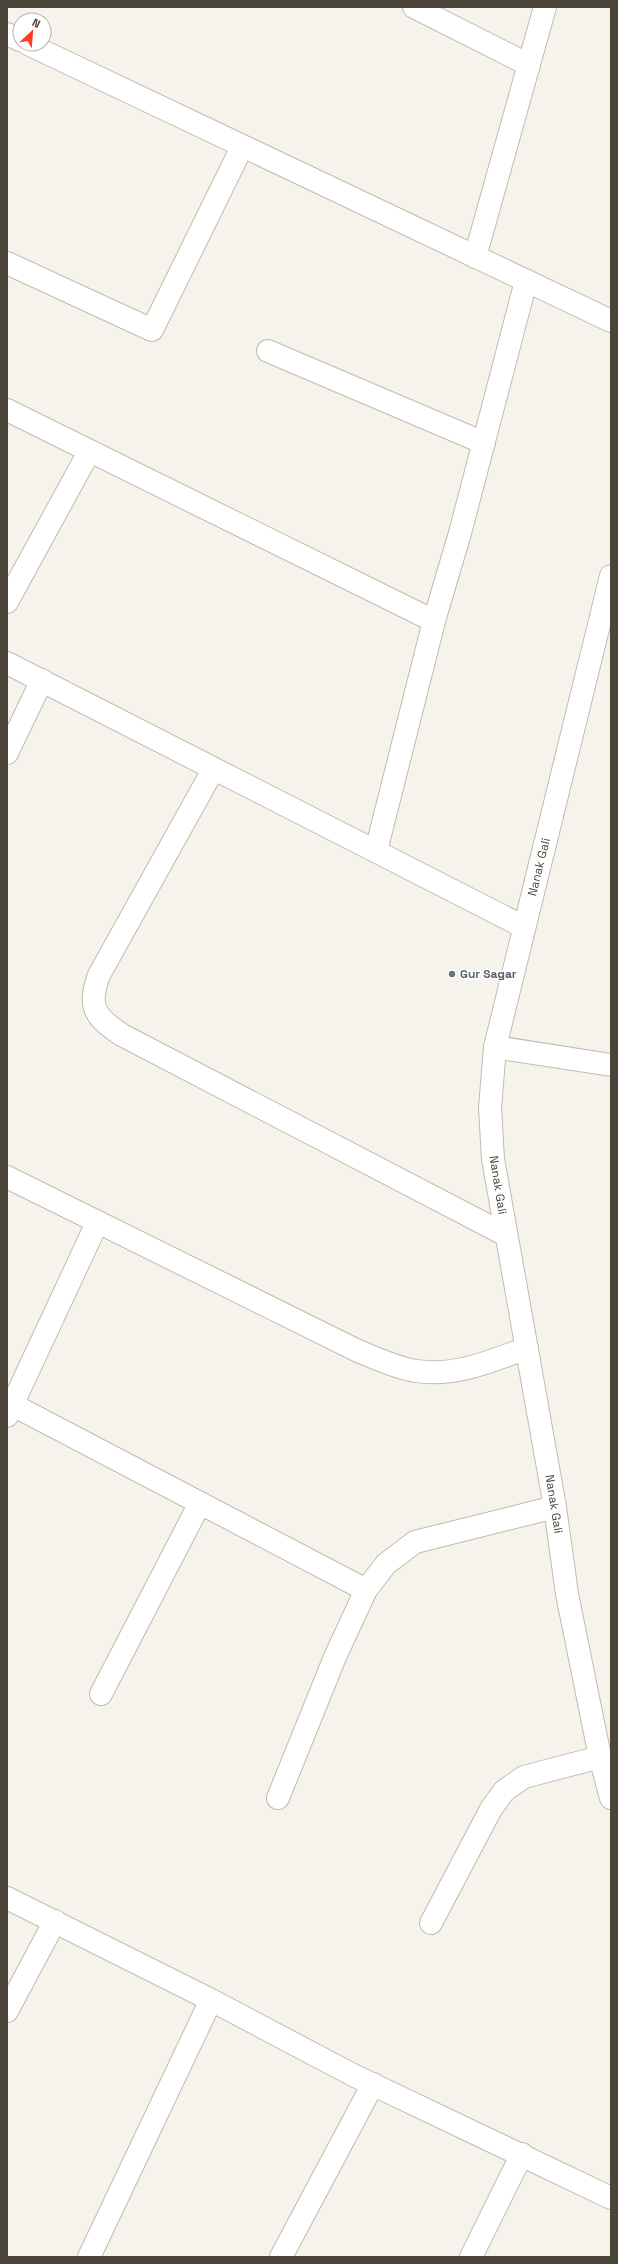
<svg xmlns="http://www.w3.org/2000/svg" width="618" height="2264" font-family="'Space Grotesk',sans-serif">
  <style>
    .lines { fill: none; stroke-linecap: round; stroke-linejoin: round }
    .minor-casing { stroke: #c2bbae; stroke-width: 24 }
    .minor { stroke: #fff; stroke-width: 22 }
    .worship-dot { fill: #6b7280; stroke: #fff; stroke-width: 1.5 }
    .labels { text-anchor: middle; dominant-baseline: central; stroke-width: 3; stroke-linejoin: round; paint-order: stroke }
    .street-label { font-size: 12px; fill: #4b4439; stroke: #fff }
    .worship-label { font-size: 12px; font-weight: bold; fill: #5b616d; stroke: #fff; text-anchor: start }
  </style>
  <rect width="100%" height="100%" fill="#f6f3ec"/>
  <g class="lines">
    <!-- minor casing -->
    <g class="minor-casing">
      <g id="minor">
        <path d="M414,7L529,65"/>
        <path d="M7,34L20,40"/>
        <path d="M28,44L611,321"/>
        <path d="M475,257L545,7"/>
        <path d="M7,263L152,330L242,147"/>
        <path d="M268,351L484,443"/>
        <path d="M7,410L434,621L376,851"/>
        <path d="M611,576L495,1047L490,1108L493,1159L555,1507L567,1594L600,1757L611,1798"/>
        <path d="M7,602L89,452"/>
        <path d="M434,621L460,533L526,281"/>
        <path d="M7,663L524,927"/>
        <path d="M7,753L42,680"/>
        <path d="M213,770L99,975C87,1007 95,1017 122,1035L506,1235"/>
        <path d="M495,1047L611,1065"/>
        <path d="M7,1177L358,1351C376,1358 396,1368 416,1371C456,1377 491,1361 527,1348"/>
        <path d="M13,1405L366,1590"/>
        <path d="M7,1416L97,1223"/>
        <path d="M101,1694L200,1503"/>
        <path d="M278,1798L335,1657L366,1590L386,1564L415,1542L555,1507"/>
        <path d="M7,1898L211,2000L353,2075L611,2198"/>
        <path d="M431,1923L491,1809L504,1791L524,1777L600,1757"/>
        <path d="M7,2011L55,1921"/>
        <path d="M89,2257L211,2000"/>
        <path d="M281,2257L373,2084"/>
        <path d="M471,2257L522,2154"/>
      </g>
    </g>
    <!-- minor -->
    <use href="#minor" class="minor"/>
  </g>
  <!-- markers -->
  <circle class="worship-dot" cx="452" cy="974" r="4"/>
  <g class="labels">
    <!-- street labels -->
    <g class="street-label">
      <text transform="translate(539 867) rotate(-76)">Nanak Gali</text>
      <text transform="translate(498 1185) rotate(81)">Nanak Gali</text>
      <text transform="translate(554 1504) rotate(81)">Nanak Gali</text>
    </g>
    <!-- worship labels -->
    <g class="worship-label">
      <text x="460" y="974">Gur Sagar</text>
    </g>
  </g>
  <!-- border -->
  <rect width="618" height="2264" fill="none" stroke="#4b4439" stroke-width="16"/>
  <!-- north arrow -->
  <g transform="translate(32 32) rotate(26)"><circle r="19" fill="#ffffff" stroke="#b7b4b0"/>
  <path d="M0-3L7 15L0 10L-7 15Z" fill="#fc3f1d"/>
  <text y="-6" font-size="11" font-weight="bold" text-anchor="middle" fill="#4b4439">N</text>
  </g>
</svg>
